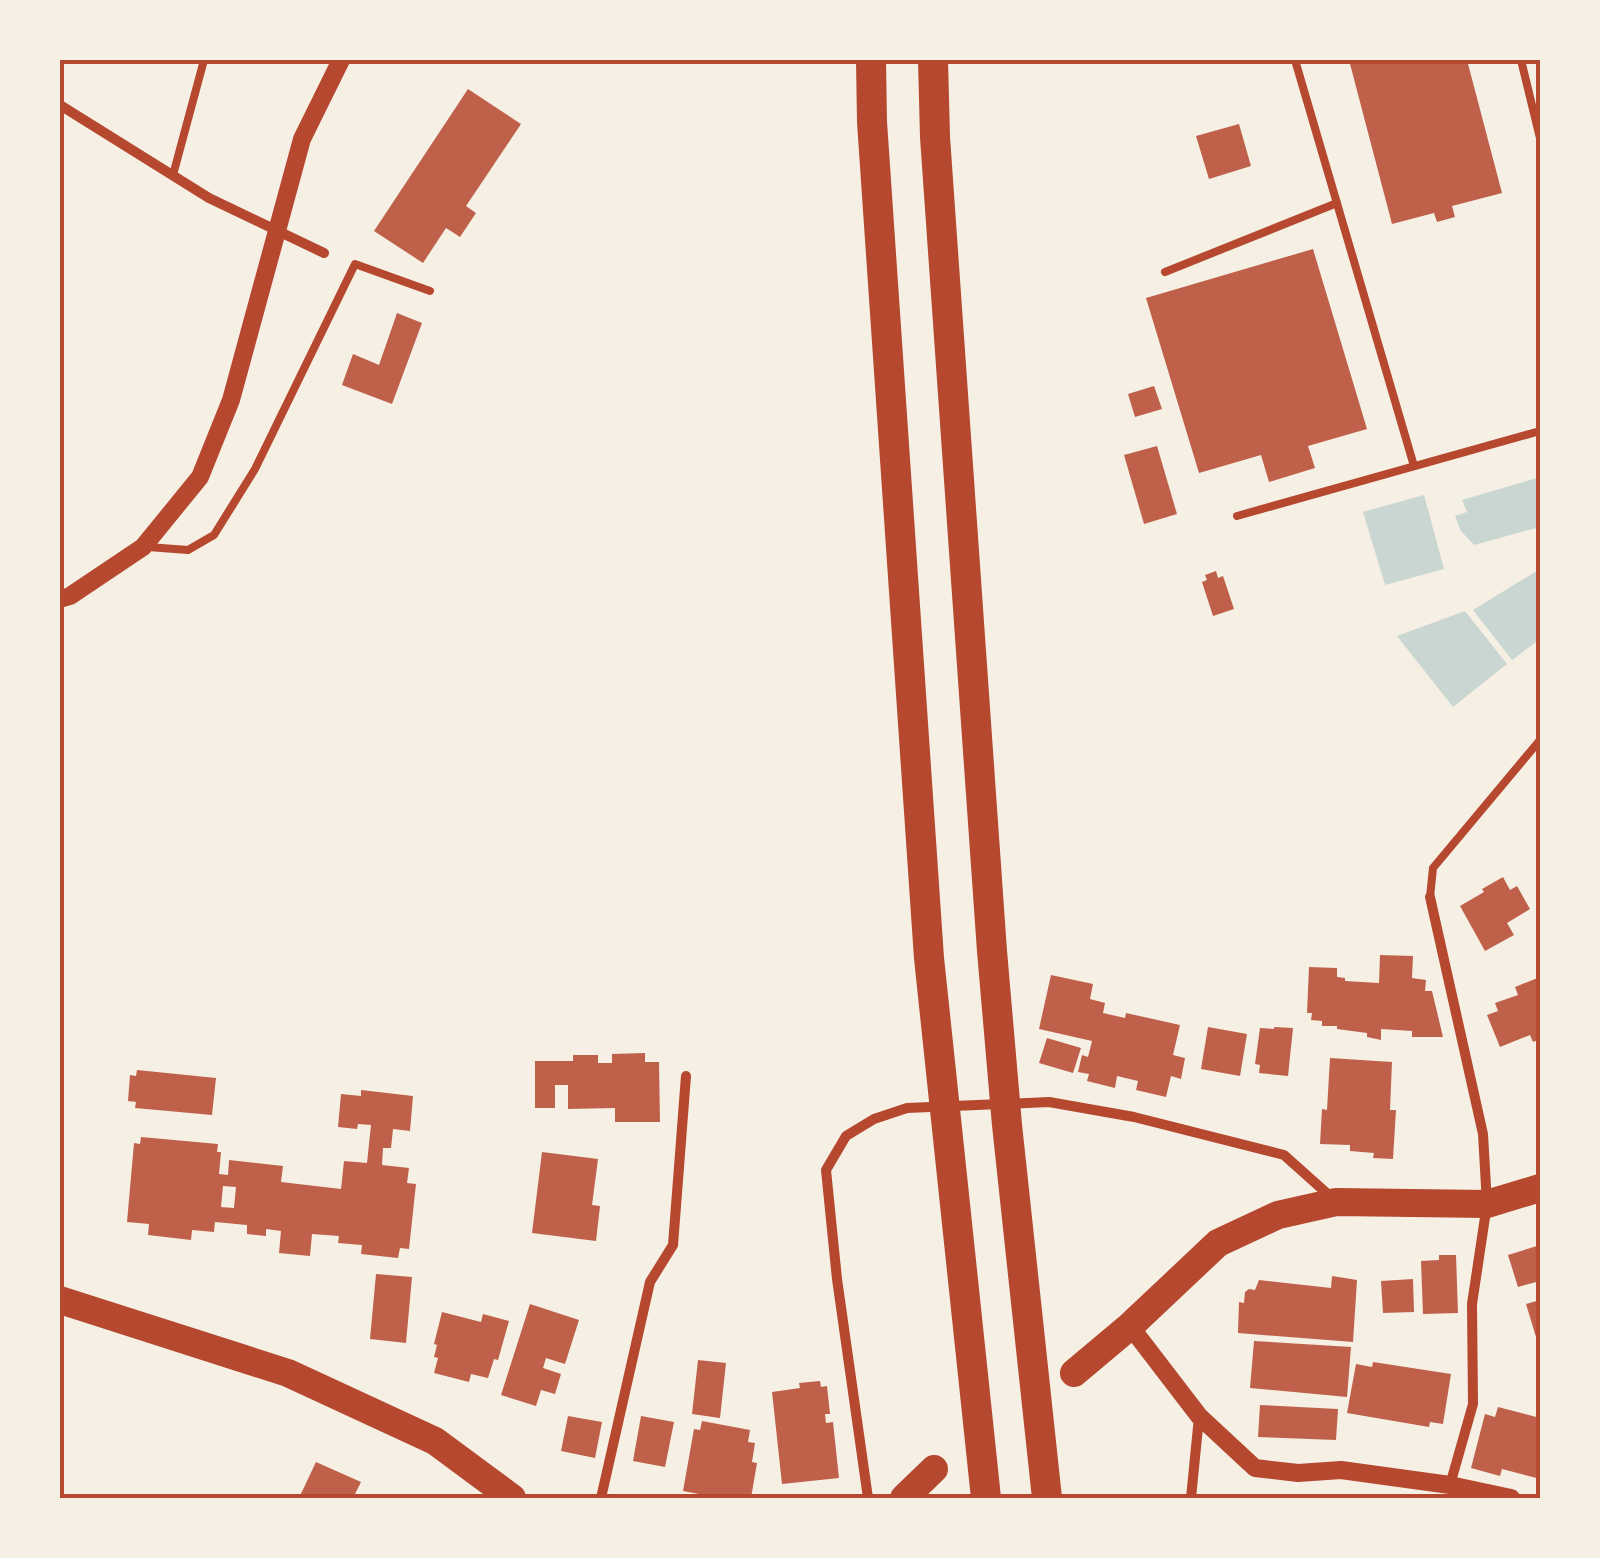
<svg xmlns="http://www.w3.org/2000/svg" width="1600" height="1558" font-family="'Fira Sans Condensed',sans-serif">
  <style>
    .water { fill: #c9d6d2 }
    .building { fill: #bf614a; fill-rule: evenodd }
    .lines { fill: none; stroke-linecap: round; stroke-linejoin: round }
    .service { stroke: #b5482f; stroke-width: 8 }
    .minor { stroke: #b5482f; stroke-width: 10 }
    .tertiary { stroke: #b5482f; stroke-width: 18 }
    .trunk { stroke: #b5482f; stroke-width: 28 }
    .motorway { stroke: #b5482f; stroke-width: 30 }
    .neatline { fill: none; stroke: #b5482f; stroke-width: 4 }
  </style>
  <rect width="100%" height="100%" fill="#f6efe4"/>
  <!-- water -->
  <g class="water">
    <path d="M1540,477V527L1474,545L1461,531L1455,516L1467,512L1462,500Z"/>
    <path d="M1424,495L1444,569L1385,585L1363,512Z"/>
    <path d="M1540,569V639L1512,660L1473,610Z"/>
    <path d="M1465,611L1507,664L1453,707L1397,636Z"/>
  </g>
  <!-- building -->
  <g class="building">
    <path d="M1349,60H1467L1502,193L1452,206L1455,217L1437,222L1434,213L1392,224Z"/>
    <path d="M468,89L521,124L466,206L476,213L460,237L446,228L423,263L374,231Z"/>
    <path d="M1239,124L1251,166L1209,179L1196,136Z"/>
    <path d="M1313,249L1367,429L1308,446L1315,468L1269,482L1261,455L1199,473L1146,298Z"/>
    <path d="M397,313L422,323L392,404L342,385L353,354L379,365Z"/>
    <path d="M1154,386L1162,409L1135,417L1128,394Z"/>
    <path d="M1157,446L1177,514L1144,524L1124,455Z"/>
    <path d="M1216,571L1218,578L1223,576L1234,609L1213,616L1202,582L1207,580L1205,575Z"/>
    <path d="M1503,877L1510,890L1517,886L1530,909L1507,923L1514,935L1485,951L1460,906L1484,892L1482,889Z"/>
    <path d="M1380,955L1413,956L1412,978L1426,980L1425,991H1432L1443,1037H1412V1031L1381,1029V1040L1367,1037V1033L1337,1029V1026H1322V1021L1311,1020L1312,1013H1307L1309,967L1337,968V977L1345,978V981L1379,983Z"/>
    <path d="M1051,975L1093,984L1090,999L1105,1003L1103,1013L1125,1018L1126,1013L1180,1025L1173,1055L1185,1058L1181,1079L1171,1076L1166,1097L1136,1090L1138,1081L1117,1076L1115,1088L1087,1081L1089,1074L1078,1072L1082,1055L1088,1057L1092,1041L1039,1029Z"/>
    <path d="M1540,977V1039L1533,1042L1530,1035L1500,1047L1487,1015L1498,1011L1495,1003L1518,995L1515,987Z"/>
    <path d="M1208,1027L1247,1034L1240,1076L1201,1069Z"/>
    <path d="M1274,1027L1293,1028L1288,1076L1259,1073L1260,1065L1255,1064L1260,1028L1274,1029Z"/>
    <path d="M1047,1038L1081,1048L1073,1073L1039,1063Z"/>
    <path d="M645,1053V1062H659L660,1122H615V1108L568,1109V1085H555V1108H535V1061H573V1055H598V1063H612V1054Z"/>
    <path d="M1330,1058L1392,1062L1390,1110H1396L1393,1159L1373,1158L1374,1153L1350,1151V1145L1320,1144L1322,1109L1327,1110Z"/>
    <path d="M137,1070L216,1078L212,1115L135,1108L136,1102L128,1101L130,1075L136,1076Z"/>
    <path d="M361,1090L413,1096L410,1131L393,1129L391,1148H383L382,1165L409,1168L407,1183L416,1184L409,1249L400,1248L398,1258L361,1254L362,1245L338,1243L339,1236L312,1234L310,1256L279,1253L281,1231L266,1229V1236L247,1234V1225L215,1222L214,1232L192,1230L191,1240L148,1235L149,1224L127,1222L134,1143L140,1144L141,1137L218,1144L217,1152H221L219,1174L228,1175L229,1160L283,1166L281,1182L341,1189L344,1161L367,1163L371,1125L358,1124L357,1129L338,1127L341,1094L361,1096ZM223,1186L236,1187L234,1208L221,1207Z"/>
    <path d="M542,1152L598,1159L592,1205L600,1206L596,1241L532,1233Z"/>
    <path d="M1540,1245V1281L1518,1287L1508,1255Z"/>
    <path d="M1439,1255H1456L1458,1313L1423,1314L1421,1261L1439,1260Z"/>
    <path d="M376,1274L412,1277L406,1343L370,1339Z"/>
    <path d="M1332,1276L1357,1280L1353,1342L1238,1333L1239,1302L1244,1303L1245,1292L1249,1289L1255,1290L1259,1280L1331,1288Z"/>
    <path d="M1413,1279L1414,1312L1383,1313L1381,1281Z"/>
    <path d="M1540,1300V1347H1539L1526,1304Z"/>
    <path d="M530,1304L579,1320L565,1364L546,1358L543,1368L561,1374L555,1394L541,1390L536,1406L501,1395Z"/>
    <path d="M442,1312L481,1322L483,1314L509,1321L498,1360L494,1359L488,1378L471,1374L469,1382L434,1373L438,1358L434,1357L437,1345L434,1344Z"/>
    <path d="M1254,1341L1351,1347L1347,1397L1250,1388Z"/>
    <path d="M698,1360L726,1363L720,1418L692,1414Z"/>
    <path d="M1373,1362L1451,1374L1443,1424L1430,1422L1429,1427L1347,1413L1356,1364L1372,1367Z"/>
    <path d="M820,1381L821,1387L827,1386L830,1414H825L826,1423L833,1422L839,1478L782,1484L772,1392L800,1388L799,1383Z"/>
    <path d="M1260,1405L1338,1409L1336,1440L1258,1437Z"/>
    <path d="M1498,1407L1540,1418V1479L1502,1469L1500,1476L1471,1468L1485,1414L1495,1417Z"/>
    <path d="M568,1416L602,1422L595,1458L561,1451Z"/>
    <path d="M641,1416L674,1422L665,1467L633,1461Z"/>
    <path d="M702,1421L750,1430L748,1442L755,1443L752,1462L757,1463L751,1498H720L683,1491L694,1429L700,1430Z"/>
    <path d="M316,1462L361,1482L353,1498H299Z"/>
  </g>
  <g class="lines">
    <!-- service -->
    <g class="service">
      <path d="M1295,60L1414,466"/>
      <path d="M1521,60L1540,138"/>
      <path d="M173,175L204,60"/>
      <path d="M1165,272L1337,203"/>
      <path d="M1237,516L1540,431"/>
      <path d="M148,547L188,550L214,535L255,469L355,264L430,291"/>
      <path d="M1430,897L1433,868L1540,740"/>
    </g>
    <!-- minor -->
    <g class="minor">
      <path d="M60,105L209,198L324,253"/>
      <path d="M1430,897L1483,1134L1487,1204L1472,1304L1473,1404L1450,1485"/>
      <path d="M601,1498L650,1282L673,1245L686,1076"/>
      <path d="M868,1498L837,1279L826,1170L846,1136L874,1119L907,1108L1049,1102L1134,1117L1284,1155L1331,1197"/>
      <path d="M1191,1498L1199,1417"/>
    </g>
    <!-- tertiary -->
    <g class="tertiary">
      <path d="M60,599L70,596L143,547L200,477L231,400L302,139L341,60"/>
      <path d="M1130,1326L1199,1416L1255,1468L1298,1473L1341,1470L1450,1485L1511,1498"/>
    </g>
    <!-- trunk -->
    <g class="trunk">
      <path d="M60,1300L288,1373L435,1441L512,1498"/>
      <path d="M1074,1373L1130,1326L1218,1243L1278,1215L1336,1202L1487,1204L1540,1188"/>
      <path d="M904,1498L934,1469"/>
    </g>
    <!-- motorway -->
    <g class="motorway">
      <path d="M871,60L872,122L929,958L986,1498"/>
      <path d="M933,60L935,137L992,951L1007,1125L1047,1498"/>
    </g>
  </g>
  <!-- border -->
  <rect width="1600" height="1558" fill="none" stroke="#f6efe4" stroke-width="125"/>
  <rect x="62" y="62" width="1476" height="1434" class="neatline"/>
</svg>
